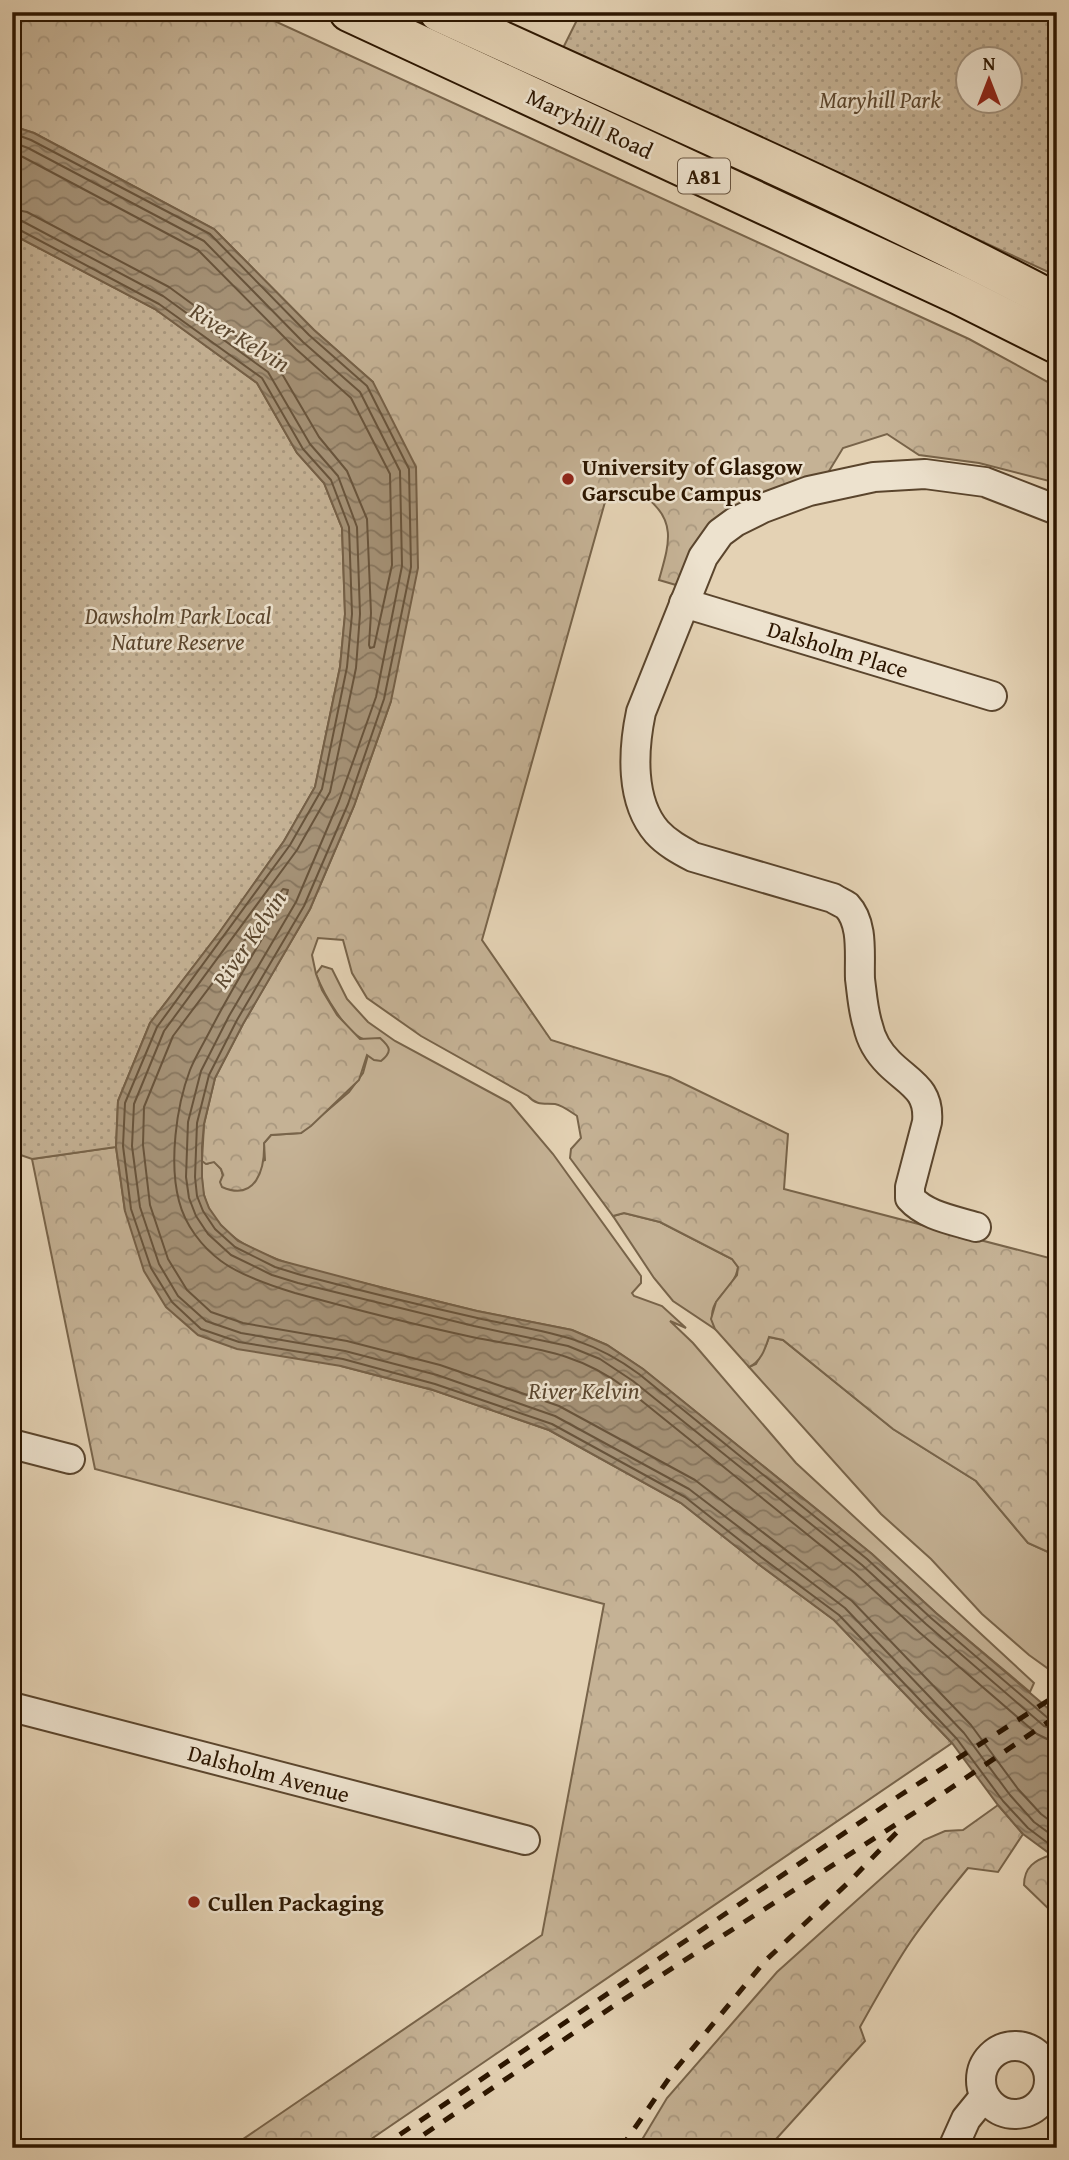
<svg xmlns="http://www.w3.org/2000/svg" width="1069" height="2160" font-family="'Gentium Book Plus',serif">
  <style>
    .green { fill: #c5b295; stroke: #78644a; stroke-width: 2 }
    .forest { fill: url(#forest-crowns); stroke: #78644a; stroke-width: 2 }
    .park { fill: url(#park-dots); stroke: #78644a; stroke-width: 2; fill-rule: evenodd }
    .water { fill: url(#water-waves); stroke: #756047; stroke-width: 2 }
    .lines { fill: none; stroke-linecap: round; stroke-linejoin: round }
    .shore { stroke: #68543c; stroke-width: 2 }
    .street-casing { stroke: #5a452d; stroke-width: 32 }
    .primary-casing { stroke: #2c1600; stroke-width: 42 }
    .street { stroke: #ede2ce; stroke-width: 28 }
    .primary { stroke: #e4d2b4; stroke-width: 38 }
    .rail { stroke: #2c1600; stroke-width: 5; stroke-dasharray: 12 12; stroke-linecap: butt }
    .poi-dot { fill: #8f2418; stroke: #ede2ce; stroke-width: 2.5 }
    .labels { text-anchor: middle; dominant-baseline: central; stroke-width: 5; stroke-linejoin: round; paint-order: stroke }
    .shield { fill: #ede2ce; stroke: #66533e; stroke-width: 2 }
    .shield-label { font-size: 21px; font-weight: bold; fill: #2c1600 }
    .park-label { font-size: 23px; font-style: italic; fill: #5a452d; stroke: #ede2ce }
    .street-label { font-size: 23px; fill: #2c1600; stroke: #ede2ce }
    .poi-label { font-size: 23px; font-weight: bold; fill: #2c1600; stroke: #ede2ce; text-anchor: start }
    .water-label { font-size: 24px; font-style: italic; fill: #5c4830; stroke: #ede2ce }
  </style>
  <defs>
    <pattern id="forest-crowns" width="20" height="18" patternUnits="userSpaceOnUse" patternTransform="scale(1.75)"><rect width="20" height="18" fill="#c5b295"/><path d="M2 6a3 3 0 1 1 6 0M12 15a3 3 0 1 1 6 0" fill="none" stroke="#a9987f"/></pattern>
    <pattern id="park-dots" width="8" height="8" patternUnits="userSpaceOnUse" patternTransform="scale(1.75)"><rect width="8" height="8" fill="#c5b295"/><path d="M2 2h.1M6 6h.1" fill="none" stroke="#a9987f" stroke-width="1.8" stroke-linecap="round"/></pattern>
    <pattern id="water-waves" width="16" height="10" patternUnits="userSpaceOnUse" patternTransform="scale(1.75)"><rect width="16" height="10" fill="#a59277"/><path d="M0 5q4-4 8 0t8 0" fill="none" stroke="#87765f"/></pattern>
  </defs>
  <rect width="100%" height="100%" fill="#e4d2b4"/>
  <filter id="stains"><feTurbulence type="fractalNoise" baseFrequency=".00286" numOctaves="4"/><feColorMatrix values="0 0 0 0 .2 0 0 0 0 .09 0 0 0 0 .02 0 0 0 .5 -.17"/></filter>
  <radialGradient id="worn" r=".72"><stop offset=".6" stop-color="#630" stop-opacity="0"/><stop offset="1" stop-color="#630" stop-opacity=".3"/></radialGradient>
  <!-- green -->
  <g class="green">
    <path d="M322,966L332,969L347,999L368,1022L395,1041L510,1103L553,1154L641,1276V1283L632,1293L634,1296L662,1306L686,1328L670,1321L693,1343L796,1463L1034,1683L1030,1692L936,1613L872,1554L643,1369L607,1345L572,1330L477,1311L303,1268C265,1256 215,1239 204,1195C201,1184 202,1172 202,1161L207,1164L214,1161L221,1169L223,1176L265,1160L264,1143L271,1135L301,1133L349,1092L363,1073L368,1055L367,1040C347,1037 323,992 316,974Z"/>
    <path d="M624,1213L660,1222L732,1259L738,1267C735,1293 702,1298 715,1329L673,1301L654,1278L613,1216Z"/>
    <path d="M769,1337L783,1340L893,1429L976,1481L1028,1543L1057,1556V1675L1029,1655L982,1614L931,1559L881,1514L749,1367L756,1364L766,1345Z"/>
  </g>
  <!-- forest -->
  <g class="forest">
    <path d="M12,12H255L969,339L1057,387V483L979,463L919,455L887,434L843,448L826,476L705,531L676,585L659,580C668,547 678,522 647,498L605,502L482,940L551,1040L670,1077L788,1134L784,1189L1057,1260V1556L1028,1543L976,1481L893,1429L783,1340L769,1337C765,1349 761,1362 749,1367L715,1329L711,1319L716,1302L737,1275L738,1267L732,1259L660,1222L624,1213L613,1216L570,1158L571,1149L581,1138L577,1116C571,1112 562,1105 555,1104C544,1103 537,1106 528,1096L421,1036L367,998L352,973L343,940L318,938L312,955L316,974L322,990L337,1015L360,1039L380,1038C390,1047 393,1051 381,1061L374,1060L367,1055L359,1080L311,1126L301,1133L271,1135L264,1143C265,1169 256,1202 222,1187L220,1182L223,1175L221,1169L214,1162L206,1164L202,1161L204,1124L215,1078L243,1024L310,909L354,806L391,701L373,382L314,330L214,229L34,133L12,126Z"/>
    <path d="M116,1147L125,1211L341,1366L433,1390L549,1430L681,1503L757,1563L834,1620L952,1743L358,2148H230L542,1935L604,1604L95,1469L32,1159Z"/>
    <path d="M998,1805L1023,1834L998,1872L968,1868C947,1894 925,1919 907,1947C890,1973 875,2000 860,2027L865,2041L768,2148H637L667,2098L777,1972L924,1840L945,1831L963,1830Z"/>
    <path d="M1051,1855L1057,1859V1917L1024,1885C1024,1867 1035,1860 1051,1855Z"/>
  </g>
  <!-- park -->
  <g class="park">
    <path d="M581,12H1057V276L563,48ZM968,60H1010V102H968Z"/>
    <path d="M12,234L155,309L257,383L297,453L324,483L342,528L345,614L340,667L315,787L284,841L219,933L150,1023L118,1101L116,1147L32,1159L12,1152Z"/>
  </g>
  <!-- water -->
  <path class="water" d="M12,126L34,133L214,229L314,330L373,382L416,467L418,568L391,701L354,806L310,909L243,1024L215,1078L204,1124L202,1147V1177L204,1195L209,1208L221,1225L238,1241L278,1260L395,1291L477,1311L572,1330L607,1345L643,1369L872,1554L936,1613L1057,1716V1859L1023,1834L998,1805L952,1743L834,1620L757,1563L681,1503L549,1430L433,1390L341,1366L237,1349L198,1335L166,1307L144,1271L125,1211L116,1147L118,1101L150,1023L219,933L284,841L315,787L340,667L345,614L342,528L324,483L297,453L257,383L155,309L12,234Z"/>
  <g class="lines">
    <!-- shore -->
    <g class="shore">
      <path d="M12,133L31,140L210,234L309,335L367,386L409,469L411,567L384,699L348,804L304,906L237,1020L209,1075L197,1123L195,1177L197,1196L203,1211L215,1229L235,1247L275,1267L301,1275C358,1290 415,1304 473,1317C538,1332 583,1332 639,1374L867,1559L931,1618L1049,1719L1057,1721"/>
      <path d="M12,142L28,148L204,241L303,342L360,392L400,471L402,566L376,697L339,801L296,902L229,1016L201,1071L188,1122L186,1177L189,1198L196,1216L208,1234L231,1255L272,1275L298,1283L474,1326L568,1346L600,1359L633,1381L862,1565L926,1624L1044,1726L1057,1730"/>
      <path d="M12,153L23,157L198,250L296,349L351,398L390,474L392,565L374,647L370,648L369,645L371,613L367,519L347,471L319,437L278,367L169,287L27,212L12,209"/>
      <path d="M12,219L22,221L163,296L268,372L310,444L338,476L357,527L360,614L356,668L330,792L297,850L164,1031L134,1104L132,1146L140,1207L159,1264L178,1296L206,1321L241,1333L345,1351L437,1375L555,1416L689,1489L845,1608L964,1733L1010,1795L1034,1822L1057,1839"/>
      <path d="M12,228L18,229L159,304L262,378L303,449L331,480L349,527L352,614L347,667L322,789L290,845L157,1027L125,1103L123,1146L131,1209L151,1268L172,1302L201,1329L239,1342L343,1359L435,1384L552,1424L685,1497L761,1557L839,1615L957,1739L1003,1801L1028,1828L1057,1850"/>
      <path d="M1057,1740L1047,1739L1037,1734L919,1632L855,1573L627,1389C575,1350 532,1349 472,1337C412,1324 353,1309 295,1293C272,1286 241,1276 221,1261C202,1247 185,1225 179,1201C169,1163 176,1107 190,1070C196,1055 205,1041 212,1027C235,983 262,940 286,897L288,890L283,889L173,1036L144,1107L143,1145L150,1205L168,1259L187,1290L211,1312L243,1323L347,1341L440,1365L559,1406L695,1480L852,1601L971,1725L1018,1789L1041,1814L1057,1826"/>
    </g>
    <!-- street casing -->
    <g class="street-casing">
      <g id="street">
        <path d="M684,603L992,696"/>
        <path d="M976,1227C953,1220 926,1216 910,1198V1187L927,1122C930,1089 909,1083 889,1063C879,1053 871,1040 868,1026C863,1011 862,994 860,979C859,956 864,924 847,906C843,903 837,901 833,898L693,857C680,850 667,843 657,832C630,801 633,750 641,712L703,557L720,533L735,522L763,508L809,491L874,477L925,474L985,482L1057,510"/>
        <path d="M12,1444L70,1459"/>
        <path d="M12,1707L525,1840"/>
        <circle cx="1015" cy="2080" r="34"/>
        <path d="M953,2148L966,2119L984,2097"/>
      </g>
    </g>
    <!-- primary casing -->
    <g class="primary-casing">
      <g id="primary">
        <path d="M349,12L959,295L1057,344"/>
        <path d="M439,12C645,107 856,197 1057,303"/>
      </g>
    </g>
    <!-- street -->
    <use href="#street" class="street"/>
    <!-- primary -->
    <use href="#primary" class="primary"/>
    <!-- rail -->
    <g class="rail">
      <path d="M380,2148L899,1796L1057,1695"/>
      <path d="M404,2148L615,2005L917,1811L1057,1716"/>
      <path d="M621,2148L674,2071L765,1961L850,1881L899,1830"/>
    </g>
  </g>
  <!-- markers -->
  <g class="poi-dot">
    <circle cx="568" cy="479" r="7"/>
    <circle cx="194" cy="1902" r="7"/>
  </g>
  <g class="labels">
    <!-- shield labels -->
    <rect class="shield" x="678" y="158.5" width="52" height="35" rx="5"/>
    <g class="shield-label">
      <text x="704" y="176">A81</text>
    </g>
    <!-- park labels -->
    <g class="park-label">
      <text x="880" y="99">Maryhill Park</text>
      <text x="178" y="615">Dawsholm Park Local<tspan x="178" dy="26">Nature Reserve</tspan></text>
    </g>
    <!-- street labels -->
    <g class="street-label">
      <text transform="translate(590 123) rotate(25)">Maryhill Road</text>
      <text transform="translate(838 649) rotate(17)">Dalsholm Place</text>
      <text transform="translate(269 1773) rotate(15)">Dalsholm Avenue</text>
    </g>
    <!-- poi labels -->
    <g class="poi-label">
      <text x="582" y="466">University of Glasgow<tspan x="582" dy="26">Garscube Campus</tspan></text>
      <text x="208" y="1902">Cullen Packaging</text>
    </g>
    <!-- water labels -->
    <g class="water-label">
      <text transform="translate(240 337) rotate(31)">River Kelvin</text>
      <text transform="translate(249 939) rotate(-56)">River Kelvin</text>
      <text x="584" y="1390">River Kelvin</text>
    </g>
  </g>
  <!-- margin -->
  <rect width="1069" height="2160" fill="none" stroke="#e4d2b4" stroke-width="42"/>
  <rect x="14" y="14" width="1041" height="2132" fill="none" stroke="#2c1600" stroke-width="3.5"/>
  <rect x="21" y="21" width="1027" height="2118" fill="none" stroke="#2c1600" stroke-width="2"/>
  <!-- north arrow -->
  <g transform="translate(989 80)"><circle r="33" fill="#ede2ce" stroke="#a0907c" stroke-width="2"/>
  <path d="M0-5L12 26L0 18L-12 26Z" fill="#8f2418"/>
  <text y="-10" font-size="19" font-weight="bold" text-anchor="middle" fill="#2c1600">N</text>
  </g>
  <rect width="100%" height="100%" filter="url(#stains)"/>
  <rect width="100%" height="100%" fill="url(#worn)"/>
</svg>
